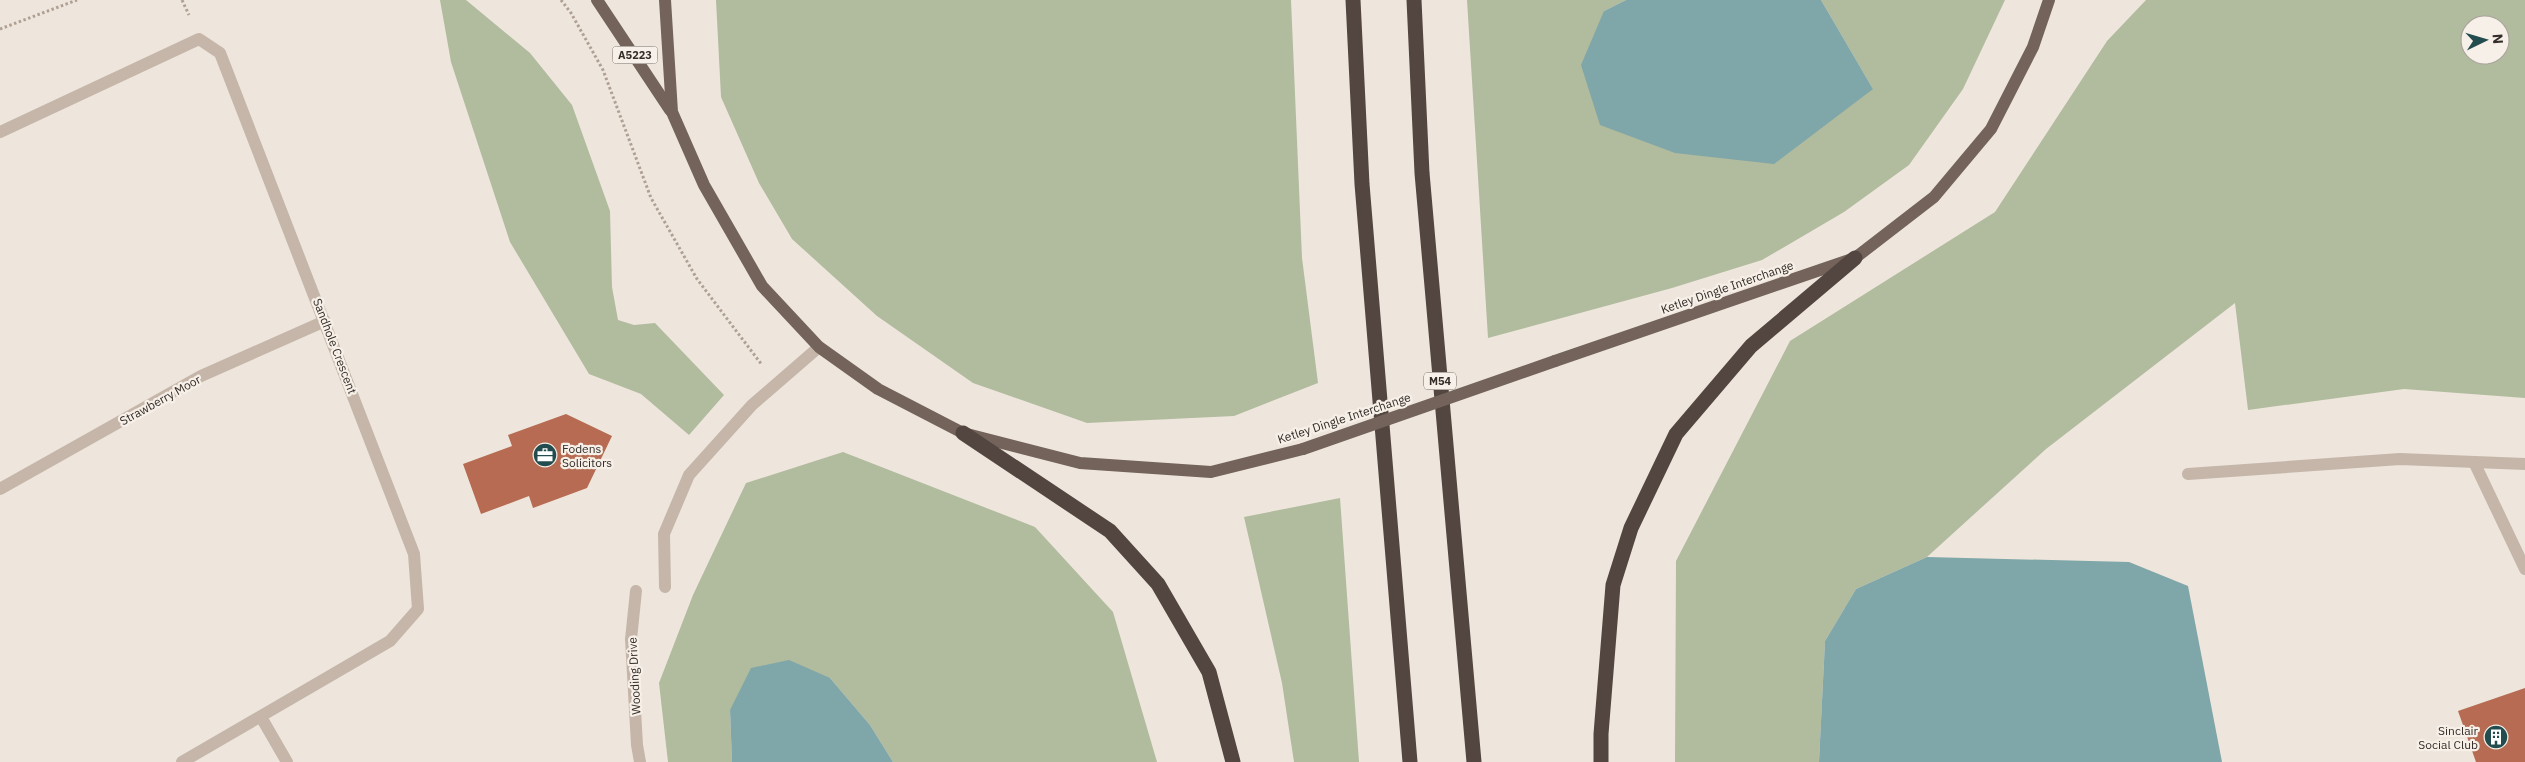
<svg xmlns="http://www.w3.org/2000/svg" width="2525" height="762" font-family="'IBM Plex Sans',sans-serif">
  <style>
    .green { fill: #b1bb9e; fill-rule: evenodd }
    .water { fill: #7fa6a8 }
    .building { fill: #b66b52 }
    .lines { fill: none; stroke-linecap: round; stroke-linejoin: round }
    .path { stroke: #b0a094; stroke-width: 3; stroke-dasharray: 2.5 2.5; stroke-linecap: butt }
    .lane { stroke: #c5b6a9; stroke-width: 12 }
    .street { stroke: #c5b6a9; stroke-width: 12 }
    .primary { stroke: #73635b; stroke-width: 12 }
    .highway { stroke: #534640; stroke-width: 15 }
    .primary-bridge { stroke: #73635b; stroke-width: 12 }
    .labels { text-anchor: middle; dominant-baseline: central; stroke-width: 4.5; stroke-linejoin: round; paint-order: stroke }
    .shield { fill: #f7f0e8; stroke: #6e6762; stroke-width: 1 }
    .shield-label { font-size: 11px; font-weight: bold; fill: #332c28 }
    .street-label { font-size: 12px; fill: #332c28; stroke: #f7f0e8 }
    .poi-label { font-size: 12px; fill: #332c28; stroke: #f7f0e8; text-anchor: start }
  </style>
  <rect width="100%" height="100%" fill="#eee6dc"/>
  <!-- green -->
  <g class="green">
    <path d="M440,0H466L530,53L572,105L610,211L612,287L618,320L634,325L655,323L724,395L689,435L641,394L589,374L510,242L451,62Z"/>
    <path d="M716,0H1291L1302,258L1318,383L1234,416L1087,423L973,383L877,316L792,239L759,183L721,97Z"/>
    <path d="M1467,0H1626L1604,11L1873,89L1821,0H2005L1963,89L1909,165L1844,212L1762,260L1672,288L1488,338Z"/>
    <path d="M2146,0H2525V398L2404,389L2248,410L2235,303L2046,449L1927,557L1856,589L1825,641L1819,762H1675L1676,561L1790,341L1995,212L2107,41ZM2470,25H2500V55H2470Z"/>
    <path d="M843,452L1035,527L1113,612L1157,762H893L870,725L830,678L730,710L732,762H668L659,683L693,595L746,483Z"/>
    <path d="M1340,498L1359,762H1294L1282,683L1244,517Z"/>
  </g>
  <!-- water -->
  <g class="water">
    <path d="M1626,0H1821L1873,89L1774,164L1675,153L1600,125L1581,65L1604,11Z"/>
    <path d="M1927,557L2129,562L2188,586L2222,762H1819L1825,641L1856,589Z"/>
    <path d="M789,660L830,678L870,725L893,762H732L730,710L751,668Z"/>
  </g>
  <!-- building -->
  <g class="building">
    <path d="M566,414L612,436L587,488L533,508L529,496L481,514L463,464L512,446L508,435Z"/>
    <path d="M2525,688V762H2476L2458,711Z"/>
  </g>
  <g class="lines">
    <!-- path -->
    <g class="path">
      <path d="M182,0L189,15"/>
      <path d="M561,0L571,13L603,70L651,198L697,279L762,365"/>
      <path d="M0,29L77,0"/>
    </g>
    <!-- lane -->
    <g class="lane">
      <path d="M2474,462L2525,569"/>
      <path d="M2188,474L2400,459L2525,464"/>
      <path d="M665,587L664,534L689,475L752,405L819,347"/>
      <path d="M636,591L631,639L637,745L640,762"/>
    </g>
    <!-- street -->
    <g class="street">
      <path d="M0,132L199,39L220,53L414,554L418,609L390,641L182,762"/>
      <path d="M0,489L201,376L325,321"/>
      <path d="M261,717L287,762"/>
    </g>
    <!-- primary -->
    <g class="primary">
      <path d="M597,0L670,110"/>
      <path d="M665,0L672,112L704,185L762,286L819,347L878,389L963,433L1080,463L1211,472L1303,449"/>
      <path d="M1555,361L1855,258L1934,197L1991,129L2033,47L2049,0"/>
    </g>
    <!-- highway -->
    <g class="highway">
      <path d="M1353,0L1362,184L1410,762"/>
      <path d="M1414,0L1422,173L1474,762"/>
      <path d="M963,433L1110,531L1158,584L1209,672L1233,762"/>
      <path d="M1601,762V734L1613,585L1631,528L1676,434L1751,346L1855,258"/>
    </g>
    <!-- primary-bridge -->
    <path class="primary-bridge" d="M1303,449L1555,361"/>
  </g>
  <!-- icons -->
  <defs>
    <g id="office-disc" transform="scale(1.25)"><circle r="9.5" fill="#234c4f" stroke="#f7f0e8"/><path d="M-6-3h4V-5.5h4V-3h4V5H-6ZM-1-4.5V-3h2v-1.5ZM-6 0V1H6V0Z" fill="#fff"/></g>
    <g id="building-disc" transform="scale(1.25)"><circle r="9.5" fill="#234c4f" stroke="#f7f0e8"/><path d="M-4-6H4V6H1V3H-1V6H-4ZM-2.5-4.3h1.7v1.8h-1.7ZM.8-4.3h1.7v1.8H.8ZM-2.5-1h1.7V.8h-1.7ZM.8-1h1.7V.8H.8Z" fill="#fff"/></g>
  </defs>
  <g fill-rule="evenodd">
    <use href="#office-disc" x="545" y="455"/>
    <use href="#building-disc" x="2496" y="737"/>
  </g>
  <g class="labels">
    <!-- shield labels -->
    <g class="shield">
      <rect x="612.5" y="46.5" width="45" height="17" rx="4"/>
      <rect x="1424" y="372.5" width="32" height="17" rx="4"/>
    </g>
    <g class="shield-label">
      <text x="635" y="55">A5223</text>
      <text x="1440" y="381">M54</text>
    </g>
    <!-- street labels -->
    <g class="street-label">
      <text transform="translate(1727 287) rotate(-19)">Ketley Dingle Interchange</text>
      <text transform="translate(335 346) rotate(69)">Sandhole Crescent</text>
      <text transform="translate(160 400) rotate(-29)">Strawberry Moor</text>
      <text transform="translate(1344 418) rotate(-18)">Ketley Dingle Interchange</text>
      <text transform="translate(634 676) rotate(-93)">Wooding Drive</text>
    </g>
    <!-- poi labels -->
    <g class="poi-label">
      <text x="562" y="448">Fodens<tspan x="562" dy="14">Solicitors</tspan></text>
      <text x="2478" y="730" text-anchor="end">Sinclair<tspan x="2478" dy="14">Social Club</tspan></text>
    </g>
  </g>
  <!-- north arrow -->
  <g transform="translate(2485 40) rotate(85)"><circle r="24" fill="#f7f0e8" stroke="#a9a29b"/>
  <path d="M0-4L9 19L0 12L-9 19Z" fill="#234c4f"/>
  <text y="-8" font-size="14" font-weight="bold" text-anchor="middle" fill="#332c28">N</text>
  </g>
</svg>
